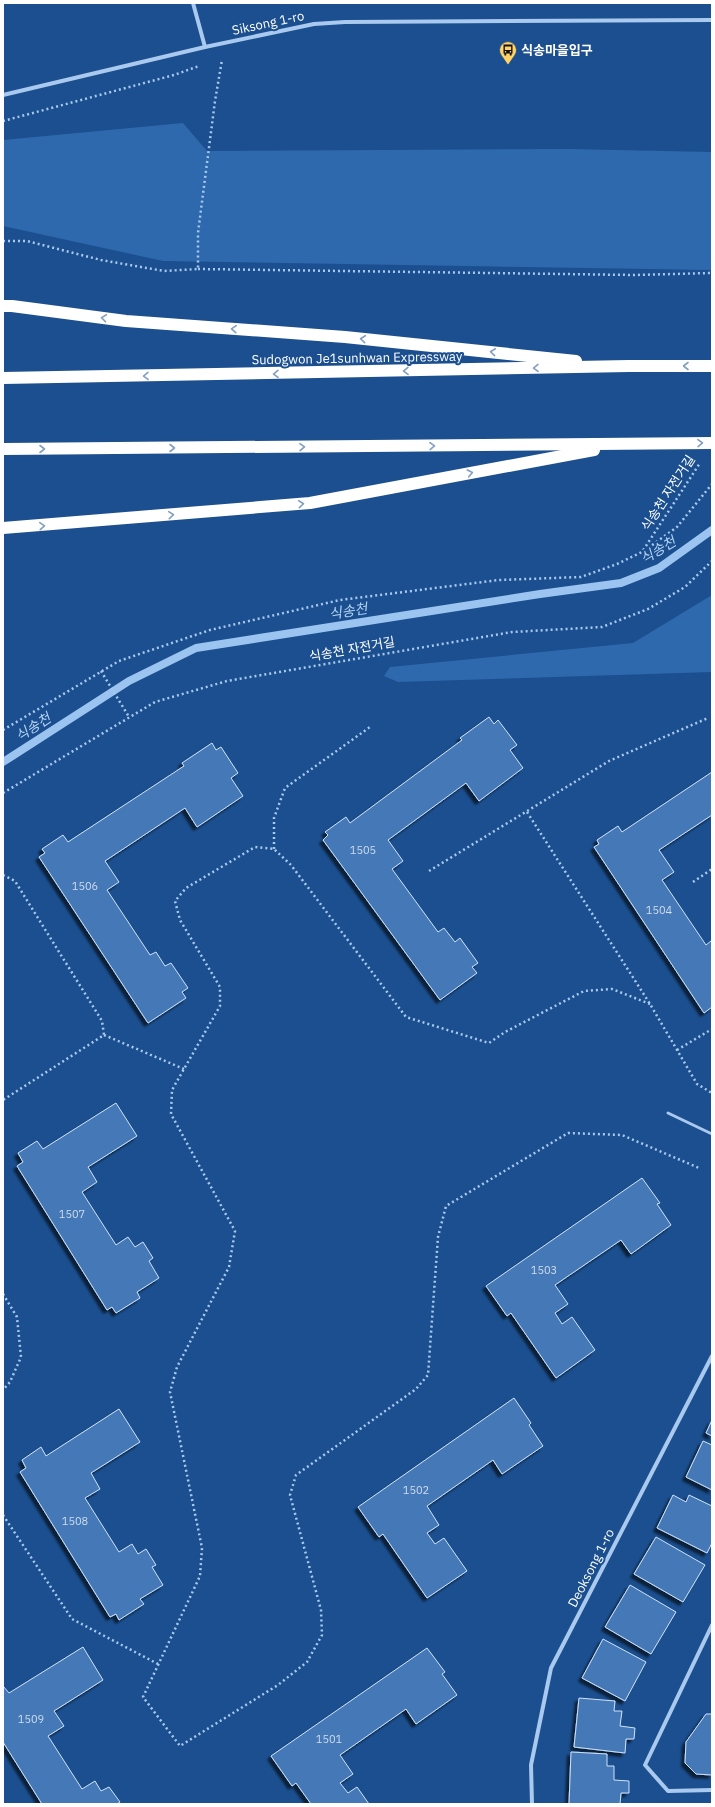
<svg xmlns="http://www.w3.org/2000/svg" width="715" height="1807" font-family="'IBM Plex Sans','Noto Sans KR',sans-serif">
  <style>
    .green { fill: #2e69ad }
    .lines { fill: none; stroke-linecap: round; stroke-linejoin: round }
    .stream { stroke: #9cc4f0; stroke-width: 8 }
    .building { fill: #4478b7; stroke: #cfe3fa; filter: url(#shadow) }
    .path { stroke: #a9c9ee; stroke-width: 2.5; stroke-dasharray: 2 3; stroke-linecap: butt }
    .lane { stroke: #a9c9ee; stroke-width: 3 }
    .street { stroke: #a9c9ee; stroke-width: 4 }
    .highway { stroke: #fff; stroke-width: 12 }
    .oneway { stroke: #829ec1 }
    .labels { text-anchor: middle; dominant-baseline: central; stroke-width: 4; stroke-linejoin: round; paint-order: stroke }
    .number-label { font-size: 11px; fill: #d0dded }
    .street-label { font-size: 13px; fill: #fff; stroke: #1b4f8f }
    .poi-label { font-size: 13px; font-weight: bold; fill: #fff; stroke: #1b4f8f; text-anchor: start }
    .water-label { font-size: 14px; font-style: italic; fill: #b5d3f5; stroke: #1b4f8f }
  </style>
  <defs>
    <filter id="shadow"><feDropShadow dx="-3.5" dy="3.5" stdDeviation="1" flood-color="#0009"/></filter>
  </defs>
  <rect width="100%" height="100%" fill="#1b4f8f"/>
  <!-- green -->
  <g class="green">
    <path d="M183,123L207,151L568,149L712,152V270L163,261L3,226V140Z"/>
    <path d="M712,595V672L398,682L384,676L390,667L633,643Z"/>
  </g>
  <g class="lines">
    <!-- stream -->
    <path class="stream" d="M3,762L129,681L196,648L540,594L621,583L659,568L712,530"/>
  </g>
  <!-- building -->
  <g class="building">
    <path d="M489,717L494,724L498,720L517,745L510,750L523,768L479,801L466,783L388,840L403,861L392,869L438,932L444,928L455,942L460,938L478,963L472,967L477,973L440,1000L323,840L328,835L325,832L346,817L350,823L462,740L460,738Z"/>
    <path d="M212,743L216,750L221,747L238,773L231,778L243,796L197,827L185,808L105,861L119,882L107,890L150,955L156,952L165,966L171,963L188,988L182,992L186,998L148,1023L39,857L45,853L42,849L63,835L68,842L184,766L182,763Z"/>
    <path d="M712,772V815L659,850L674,872L662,880L706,945L711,941L712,942V1007L704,1013L594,847L599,844L597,840L618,826L622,832Z"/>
    <path d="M116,1103L137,1136L88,1167L97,1182L82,1192L116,1245L128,1237L135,1247L143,1242L153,1258L149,1261L159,1278L137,1292L140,1298L116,1313L112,1307L107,1310L17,1166L23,1162L18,1153L37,1141L43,1149Z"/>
    <path d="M642,1178L660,1203L657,1204L671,1225L631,1254L621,1240L555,1285L568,1304L555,1313L562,1324L572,1317L595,1350L556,1378L511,1313L507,1316L486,1286Z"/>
    <path d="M514,1398L531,1423L529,1425L543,1446L502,1474L493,1460L427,1506L439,1525L427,1533L435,1544L444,1538L467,1571L427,1598L383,1534L379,1537L358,1507Z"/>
    <path d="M119,1409L140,1442L91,1473L100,1489L85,1498L119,1552L132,1544L138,1554L146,1549L156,1565L152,1567L163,1585L140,1599L144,1604L119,1620L116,1614L110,1617L20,1472L26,1468L22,1460L41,1447L46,1456Z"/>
    <path d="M712,1420V1436L706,1433Z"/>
    <path d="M703,1441L712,1445V1490L686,1477Z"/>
    <path d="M673,1495L686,1502L689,1495L712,1506V1543L707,1553L657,1528Z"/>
    <path d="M656,1537L705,1565L683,1602L634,1574Z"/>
    <path d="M630,1585L676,1612L651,1654L605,1627Z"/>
    <path d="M603,1639L646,1662L625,1701L582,1678Z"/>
    <path d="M83,1647L103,1680L54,1711L64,1726L48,1736L82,1789L95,1781L101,1791L109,1787L120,1802L117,1804H42L3,1742V1686L9,1693Z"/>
    <path d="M427,1648L445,1672L442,1674L457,1695L416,1724L406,1709L340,1755L353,1774L340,1783L348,1793L357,1787L369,1804H311L296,1783L292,1786L271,1756Z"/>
    <path d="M579,1698L615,1701L614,1711H622L620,1726L635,1728L634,1739H626L625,1753L574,1747Z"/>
    <path d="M706,1714H712V1775L696,1774L685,1763L686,1742Z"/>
    <path d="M571,1752L607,1754V1766H614V1780L629,1781V1793H621L620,1804H569Z"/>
  </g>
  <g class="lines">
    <!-- path -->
    <g class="path">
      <path d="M3,121L174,75L199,66"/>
      <path d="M3,241H27L101,260L164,271L198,269V233L215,101L222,60"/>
      <path d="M198,269L635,275L712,273"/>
      <path d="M644,551L677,527L712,484"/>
      <path d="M101,671L129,717"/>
      <path d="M3,730L119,661L210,630L340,600L499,580L581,577L617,564L642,552L700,463"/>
      <path d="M3,793L155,702L227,681L512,632L602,627L648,609L685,587L712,561"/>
      <path d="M527,812L650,1004L697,1084L712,1093"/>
      <path d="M274,849V818L285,788L370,727"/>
      <path d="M429,871L609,761L708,718"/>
      <path d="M3,875L15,881L102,1021L104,1035L3,1100"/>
      <path d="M693,882L712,869"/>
      <path d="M650,1004L612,989L584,991L505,1032L489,1043L406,1017L291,865L274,849L255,847L186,888L175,901L180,920L220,987V1006L172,1090L171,1114L235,1231L229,1267L177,1367L170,1392L202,1548L200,1576L143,1697L180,1746L278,1685L307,1662L322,1635L321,1610L290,1495L296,1475L416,1389L428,1375L438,1237L446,1206L568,1133L622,1135L699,1168"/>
      <path d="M104,1035L184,1069"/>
      <path d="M677,1050L712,1029"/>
      <path d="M3,1294L17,1317L21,1357L10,1382L3,1390"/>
      <path d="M3,1515L72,1619L158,1664"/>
    </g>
    <!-- lane -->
    <path class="lane" d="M668,1113L712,1134"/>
    <!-- street -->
    <g class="street">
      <path d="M193,3L205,47"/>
      <path d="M3,95L205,47L314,24L345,22L712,20"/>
      <path d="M712,1625L645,1765L668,1791L712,1790"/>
      <path d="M532,1804L531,1765L551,1668L712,1356"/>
    </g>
    <!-- highway -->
    <g class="highway">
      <path d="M3,306H12L126,321L345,337L576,361"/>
      <path d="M3,378L629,366H712"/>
      <path d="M3,449L712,443"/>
      <path d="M3,528L310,503L594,450"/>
    </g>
  </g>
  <!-- one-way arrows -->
  <defs><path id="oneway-chevron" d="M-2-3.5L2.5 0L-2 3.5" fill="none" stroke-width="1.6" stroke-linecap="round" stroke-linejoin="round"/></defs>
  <g class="oneway">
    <use href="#oneway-chevron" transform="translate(104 318) rotate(-172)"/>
    <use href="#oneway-chevron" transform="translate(234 329) rotate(-176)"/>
    <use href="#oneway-chevron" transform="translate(363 339) rotate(-174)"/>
    <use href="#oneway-chevron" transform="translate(493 352) rotate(-174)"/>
    <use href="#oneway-chevron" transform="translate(686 366) rotate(-180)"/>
    <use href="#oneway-chevron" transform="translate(536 368) rotate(179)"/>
    <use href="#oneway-chevron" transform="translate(406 371) rotate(179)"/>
    <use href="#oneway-chevron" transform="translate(276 374) rotate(179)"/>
    <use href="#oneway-chevron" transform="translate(146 376) rotate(179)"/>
    <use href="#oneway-chevron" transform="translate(700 443) rotate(-1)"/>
    <use href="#oneway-chevron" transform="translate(432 446) rotate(-1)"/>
    <use href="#oneway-chevron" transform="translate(302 447) rotate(-1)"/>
    <use href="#oneway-chevron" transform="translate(172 448)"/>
    <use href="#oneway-chevron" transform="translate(42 449)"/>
    <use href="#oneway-chevron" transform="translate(470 473) rotate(-11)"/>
    <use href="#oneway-chevron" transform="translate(301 504) rotate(-5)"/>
    <use href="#oneway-chevron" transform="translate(171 515) rotate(-5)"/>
    <use href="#oneway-chevron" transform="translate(42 526) rotate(-4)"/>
  </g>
  <!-- icons -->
  <defs>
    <g id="bus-pin" transform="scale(0.9)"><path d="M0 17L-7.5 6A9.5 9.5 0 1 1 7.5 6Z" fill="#ffd166" stroke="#1b4f8f"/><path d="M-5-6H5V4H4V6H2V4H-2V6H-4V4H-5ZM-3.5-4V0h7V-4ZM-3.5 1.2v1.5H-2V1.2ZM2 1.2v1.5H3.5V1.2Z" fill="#111"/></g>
  </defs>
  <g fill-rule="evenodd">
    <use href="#bus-pin" x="508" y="50"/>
  </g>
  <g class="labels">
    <!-- number labels -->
    <g class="number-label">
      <text x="363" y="850">1505</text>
      <text x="85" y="886">1506</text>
      <text x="659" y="910">1504</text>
      <text x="72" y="1214">1507</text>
      <text x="544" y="1270">1503</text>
      <text x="416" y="1490">1502</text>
      <text x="75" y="1521">1508</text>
      <text x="31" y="1719">1509</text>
      <text x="329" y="1739">1501</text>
    </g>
    <!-- street labels -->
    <g class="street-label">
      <text transform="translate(268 23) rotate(-12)">Siksong 1-ro</text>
      <text transform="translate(357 358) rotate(-1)">Sudogwon Je1sunhwan Expressway</text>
      <text transform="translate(668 493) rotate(-57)">식송천 자전거길</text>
      <text transform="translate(352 649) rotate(-10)">식송천 자전거길</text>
      <text transform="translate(591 1568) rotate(-63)">Deoksong 1-ro</text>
    </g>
    <!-- poi labels -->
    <g class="poi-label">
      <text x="521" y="50">식송마을입구</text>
    </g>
    <!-- water labels -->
    <g class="water-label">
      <text transform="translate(658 550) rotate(-31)">식송천</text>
      <text transform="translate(348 611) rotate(-9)">식송천</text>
      <text transform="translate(33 727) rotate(-33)">식송천</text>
    </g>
  </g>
  <!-- border -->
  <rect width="715" height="1807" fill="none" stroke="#ffffff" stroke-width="8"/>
</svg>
